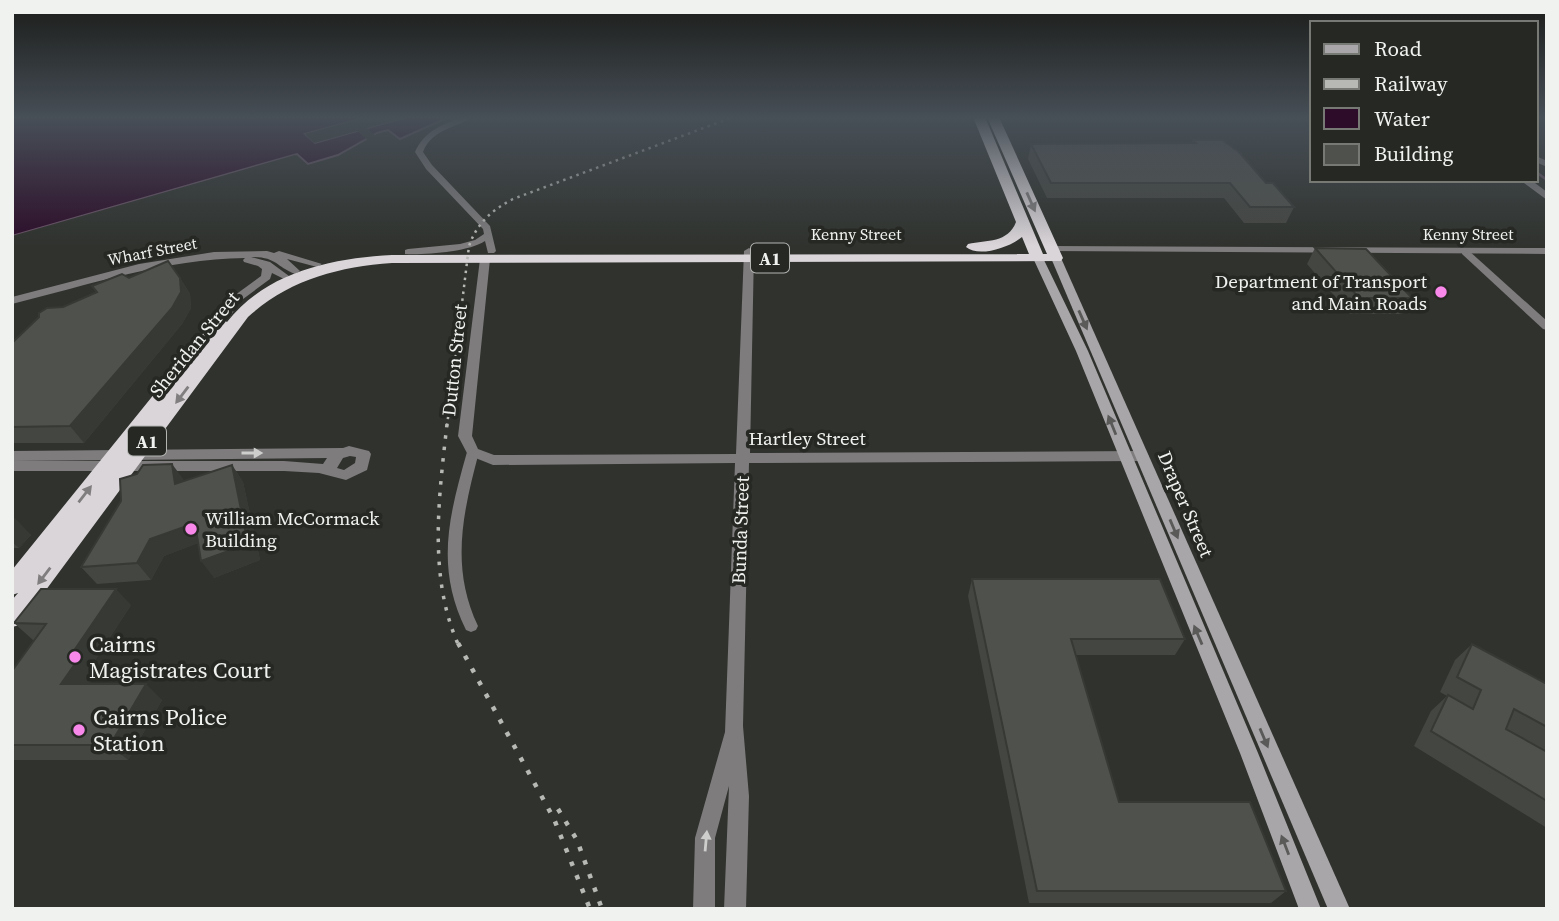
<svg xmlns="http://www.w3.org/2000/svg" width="1559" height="921" font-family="'Source Serif 4',serif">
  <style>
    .water { fill: #2c0c29; stroke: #675164; stroke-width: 2 }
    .pier { fill: #2f322d }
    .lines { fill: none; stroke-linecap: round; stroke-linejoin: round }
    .stream { stroke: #675164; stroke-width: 2.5 }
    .minor { fill: #7e7c7d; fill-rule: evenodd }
    .tertiary { fill: #7e7c7d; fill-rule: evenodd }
    .secondary { fill: #a9a6a9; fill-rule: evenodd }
    .trunk { fill: #dad5d9; fill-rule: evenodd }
    .rail-far2 { stroke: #b7b9b5; stroke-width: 2.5; stroke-dasharray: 2.5 4.5; stroke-linecap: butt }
    .rail-far1 { stroke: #b7b9b5; stroke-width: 3.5; stroke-dasharray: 3.5 8; stroke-linecap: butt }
    .rail { stroke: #b7b9b5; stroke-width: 4.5; stroke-dasharray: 4.5 10; stroke-linecap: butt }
    .wall { fill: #444641 }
    .shaded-wall { fill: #373935 }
    .building { fill: #4f514c; stroke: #373935; stroke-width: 2 }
    .oneway { fill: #807e7e }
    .oneway2 { fill: #5a5a59 }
    .oneway3 { fill: #cecfcd }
    .poi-dot { fill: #f888ea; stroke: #262824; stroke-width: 2.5 }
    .labels { text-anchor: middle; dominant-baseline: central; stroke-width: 7; stroke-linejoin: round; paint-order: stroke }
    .far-street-label { font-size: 16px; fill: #f0f2ef; stroke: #262824 }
    .shield { fill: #262824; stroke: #b3b5b2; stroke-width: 2 }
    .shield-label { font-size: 18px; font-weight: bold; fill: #f0f2ef }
    .poi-label { font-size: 19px; fill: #f0f2ef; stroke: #262824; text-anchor: end }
    .street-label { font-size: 19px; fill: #f0f2ef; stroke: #262824 }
    .near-poi-label { font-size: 23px; fill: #f0f2ef; stroke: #262824; text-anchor: start }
  </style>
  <rect width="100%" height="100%" fill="#2f322d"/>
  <!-- water -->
  <path class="water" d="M12,117H367L305,134L315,143L407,117H449L400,139L388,130L377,133L338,155L308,164L297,154L12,236Z"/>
  <!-- pier -->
  <g class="pier">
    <path d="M367,117H370L368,120L312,136L315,139L394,117H407L367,128L377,137L370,142L357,131L314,143L305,134Z"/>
    <path d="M295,155L305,165L297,158L12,239V236Z"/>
  </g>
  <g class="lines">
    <!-- stream -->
    <path class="stream" d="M1536,172L1547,180"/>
    <!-- minor -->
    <g class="minor">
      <path d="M463,117H474C455,128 432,129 423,152L432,165L490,226L496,251L494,253H488L485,241C469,252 424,255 405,254V250L408,249L460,244L475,240L484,234L483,229L426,169L415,152C424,131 443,124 463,117Z"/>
      <path d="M1536,156L1547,161V167L1536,162Z"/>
      <path d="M1465,249L1468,250L1547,321V330L1543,329L1462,254V250Z"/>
      <path d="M473,448L479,452C463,512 450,567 478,626L476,630L471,632L466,630C435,567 449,516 467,452Z"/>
    </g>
    <!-- tertiary -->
    <g class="tertiary">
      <path d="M1520,180H1531L1547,192V200Z"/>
      <path d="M1052,246L1547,248V254L1048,251V247Z"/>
      <path d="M749,248L754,251L750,453L1142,451L1149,456L1142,461L749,463L743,726L749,796L746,909H724L729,786L715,838V909H693L695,838L725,732L735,463L493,465L468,455L458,436L480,259L485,256L490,259L472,436L478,449L494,455L736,454L744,251Z"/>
      <path d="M267,251L274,253L279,251L322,264L317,267L287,259L300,271L295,274C275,266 277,257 251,257L270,262L289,276L284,279L272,273L270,279L239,302L230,317L226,318L220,315L231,298L261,276L262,269L258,266L244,262L243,260L245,258C165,259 89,285 12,304V297L139,264L214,252Z"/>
      <path d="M349,446L369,451L371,454L367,470L346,480L319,473L284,471H12V461H284L323,464L327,458L12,461V451L343,448ZM350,456L356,457L355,463L344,470L337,468L343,458Z"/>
    </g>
    <!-- secondary -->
    <g class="secondary">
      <path d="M1038,255L1043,258L1088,351L1258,753L1321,909H1299L1240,753L1076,351L1033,258Z"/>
      <path d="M1056,255L1061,258L1350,909H1328L1051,258Z"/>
    </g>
    <!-- trunk -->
    <path class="trunk" d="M973,117H985L1043,254H1047L987,117H999L1063,258L1061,261L392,263C337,267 289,280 248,317L20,625L12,627V600L18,593L12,595V570L214,320L220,318L227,322C266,272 332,258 392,255L1029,254L1022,237C1010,247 979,258 966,247L968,244C987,240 1008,243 1016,222Z"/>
    <!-- rail-far2 -->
    <path class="rail-far2" d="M447,426L469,246C477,223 492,210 513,199L733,117"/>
    <!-- rail-far1 -->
    <path class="rail-far1" d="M447,424C439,496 428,576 458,644"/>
    <!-- rail -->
    <g class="rail">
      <path d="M458,643L554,819L590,909"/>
      <path d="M558,809L577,840L602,909"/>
    </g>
  </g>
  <!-- wall -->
  <g class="wall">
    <path d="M1193,140L1266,183L1294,207L1286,223H1244L1224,198H1047L1028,159L1031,144L1192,143Z"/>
    <path d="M1315,248L1412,298L1402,314H1350L1307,264Z"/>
    <path d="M129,278H180L190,294L191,308L182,324L84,443H12V343L63,307L96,292L92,286Z"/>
    <path d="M232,465L243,482L260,560L214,578L198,543L164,556L151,580L97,584L81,567L121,501Z"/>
    <path d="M12,518L31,535L19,548H14L12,551Z"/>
    <path d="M972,579L1185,639L1175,655H1076L1119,802L1286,891L1271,903H1029L968,596Z"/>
    <path d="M131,605L90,668L96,674L89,684L162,700L128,760H12V671L35,640H33L14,623Z"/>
    <path d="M1472,644L1547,684V828L1414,746L1431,711L1447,696L1440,692L1455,660Z"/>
  </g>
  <!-- shaded-wall -->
  <g class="shaded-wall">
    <path d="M180,278L190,294L191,308L182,324L84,443L70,426Z"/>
    <path d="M172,464L184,480L175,484Z"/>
    <path d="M232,465L243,482L260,560L214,578L201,561Z"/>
    <path d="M15,518L31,535L19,548L12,542V520Z"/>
    <path d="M195,523L207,540L164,556L151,580L137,563L150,539Z"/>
    <path d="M116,589L131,605L90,668L96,674L79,700L61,684L69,658Z"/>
    <path d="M146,684L162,700L128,760L110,745Z"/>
  </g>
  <!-- building -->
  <g class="building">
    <path d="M1193,140H1222L1239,152L1266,183H1273L1294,207H1250L1230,183H1051L1031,144L1196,143Z"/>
    <path d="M1315,248L1366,249L1412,298H1359Z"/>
    <path d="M168,261L180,278L181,292L172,308L70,426L12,427V343L39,317V313L47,308L63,307L97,292L92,286L122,274L129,278Z"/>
    <path d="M172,464L175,484L232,465L248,544L201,561L195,523L150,539L137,563L81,567L121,501L120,479L137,474L143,465Z"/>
    <path d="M972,579H1160L1185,639H1071L1119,802H1250L1286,891H1037Z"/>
    <path d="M41,589H116L69,658H79L61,684H146L110,745H12V671L46,624L14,623Z"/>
    <path d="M1472,644L1547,684V727L1514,709L1506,729L1547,752V801L1431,731L1448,695L1473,709L1481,690L1457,677Z"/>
  </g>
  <!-- one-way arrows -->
  <defs><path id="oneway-solid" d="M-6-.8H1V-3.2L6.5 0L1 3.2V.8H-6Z" transform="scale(1.75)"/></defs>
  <g class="oneway">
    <use href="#oneway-solid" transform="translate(1031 202) rotate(66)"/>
    <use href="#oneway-solid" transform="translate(182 395) rotate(127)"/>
    <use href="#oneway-solid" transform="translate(85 494) rotate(-52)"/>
    <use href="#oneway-solid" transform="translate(44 576) rotate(127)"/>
  </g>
  <g class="oneway2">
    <use href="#oneway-solid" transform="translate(1083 320) rotate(66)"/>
    <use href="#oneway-solid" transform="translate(1112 425) rotate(-112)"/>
    <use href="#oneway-solid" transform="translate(1174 529) rotate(67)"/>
    <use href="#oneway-solid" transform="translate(1198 635) rotate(-113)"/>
    <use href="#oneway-solid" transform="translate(1264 738) rotate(67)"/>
    <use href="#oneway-solid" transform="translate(1285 845) rotate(-111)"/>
  </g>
  <g class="oneway3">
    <use href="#oneway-solid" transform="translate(252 453)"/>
    <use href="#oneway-solid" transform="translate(706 841) rotate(-85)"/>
  </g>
  <!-- sky -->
  <linearGradient id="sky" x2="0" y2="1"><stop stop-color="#1a1c19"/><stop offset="0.48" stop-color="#474f57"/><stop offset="1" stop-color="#474f57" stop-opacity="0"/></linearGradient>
  <rect width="1559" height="246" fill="url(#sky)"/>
  <!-- markers -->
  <g class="poi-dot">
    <circle cx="1441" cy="292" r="7"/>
    <circle cx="191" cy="529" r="7"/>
    <circle cx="75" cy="657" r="7"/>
    <circle cx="79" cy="730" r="7"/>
  </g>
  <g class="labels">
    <!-- far-street labels -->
    <g class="far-street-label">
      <text x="856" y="234">Kenny Street</text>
      <text x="1468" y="234">Kenny Street</text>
      <text transform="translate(152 251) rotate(-11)">Wharf Street</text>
    </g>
    <!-- shield labels -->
    <g class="shield">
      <rect x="751" y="243.5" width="38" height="29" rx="5"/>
      <rect x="128" y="426.5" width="38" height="29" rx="5"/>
    </g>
    <g class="shield-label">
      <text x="770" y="258">A1</text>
      <text x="147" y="441">A1</text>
    </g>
    <!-- poi labels -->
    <g class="poi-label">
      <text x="1427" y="281">Department of Transport<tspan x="1427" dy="22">and Main Roads</tspan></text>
      <text x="205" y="518" text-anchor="start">William McCormack<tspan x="205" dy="22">Building</tspan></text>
    </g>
    <!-- street labels -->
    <g class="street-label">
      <text transform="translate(194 344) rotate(-51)">Sheridan Street</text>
      <text transform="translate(454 360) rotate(-84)">Dutton Street</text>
      <text x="807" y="438">Hartley Street</text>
      <text transform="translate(1186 504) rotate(67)">Draper Street</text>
      <text transform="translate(740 530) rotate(-88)">Bunda Street</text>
    </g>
    <!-- near-poi labels -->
    <g class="near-poi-label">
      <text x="89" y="644">Cairns<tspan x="89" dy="26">Magistrates Court</tspan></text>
      <text x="93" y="717">Cairns Police<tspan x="93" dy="26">Station</tspan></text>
    </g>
  </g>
  <!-- border -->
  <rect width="1559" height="921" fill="none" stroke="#f0f2ef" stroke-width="28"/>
  <!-- legend -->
  <rect x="1310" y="21" width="228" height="161" fill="#262824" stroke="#777975" stroke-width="2"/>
  <rect x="1324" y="44" width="35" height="10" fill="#a9a6a9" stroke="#777975" stroke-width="2"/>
  <text x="1374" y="56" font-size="21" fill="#f0f2ef">Road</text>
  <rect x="1324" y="79" width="35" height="10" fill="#b7b9b5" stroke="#777975" stroke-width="2"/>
  <text x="1374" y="91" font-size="21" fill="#f0f2ef">Railway</text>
  <rect x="1324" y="108" width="35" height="21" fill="#2c0c29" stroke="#777975" stroke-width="2"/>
  <text x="1374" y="126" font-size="21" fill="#f0f2ef">Water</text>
  <rect x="1324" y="144" width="35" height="21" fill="#4f514c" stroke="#777975" stroke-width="2"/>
  <text x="1374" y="161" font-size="21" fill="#f0f2ef">Building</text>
</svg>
